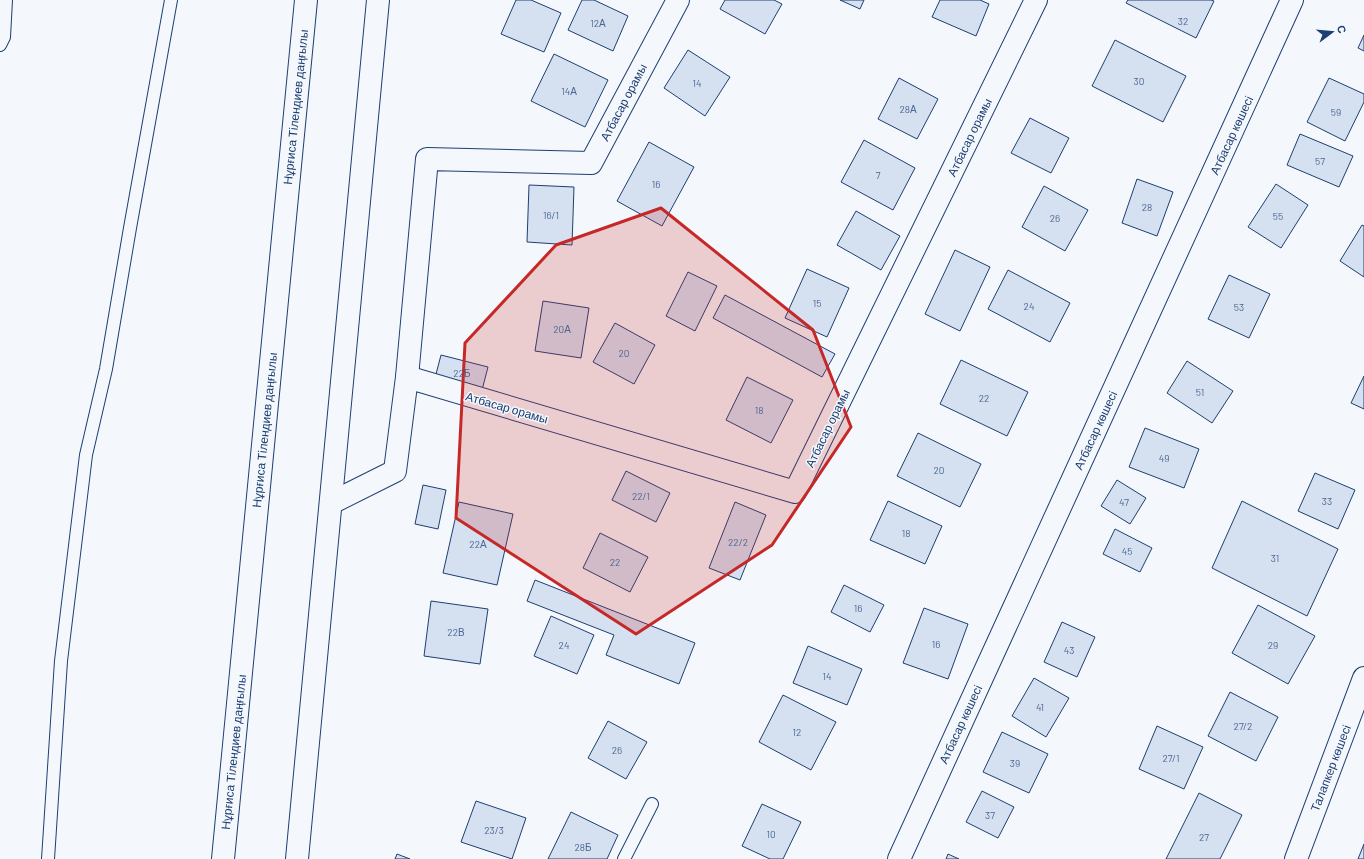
<svg xmlns="http://www.w3.org/2000/svg" width="1364" height="859" font-family="Barlow,sans-serif">
  <style>
    .building { fill: #d5e0f0; stroke: #1d3f73 }
    .lines { fill: none; stroke-linecap: round; stroke-linejoin: round }
    .lane-casing { stroke: #1d3f73; stroke-width: 14 }
    .street-casing { stroke: #1d3f73; stroke-width: 24 }
    .primary-casing { stroke: #1d3f73; stroke-width: 24 }
    .lane { stroke: #f4f7fb; stroke-width: 12 }
    .street { stroke: #f4f7fb; stroke-width: 22 }
    .primary { stroke: #f4f7fb; stroke-width: 22 }
    .marked { fill: #c62828; fill-opacity: 0.2; stroke: #c62828; stroke-width: 3; stroke-linejoin: round }
    .labels { text-anchor: middle; dominant-baseline: central; stroke-width: 3; stroke-linejoin: round; paint-order: stroke }
    .number-label { font-size: 10px; fill: #4b6792 }
    .street-label { font-size: 12px; fill: #1d3f73; stroke: #f4f7fb }
  </style>
  <rect width="100%" height="100%" fill="#f4f7fb"/>
  <!-- building -->
  <g class="building">
    <path d="M516,0H531L561,13L544,52L501,34Z"/>
    <path d="M582,0H594L628,16L613,51L568,30Z"/>
    <path d="M725,0H774L782,4L765,34L720,9Z"/>
    <path d="M840,0H864L860,9Z"/>
    <path d="M940,0H980L989,4L976,36L932,17Z"/>
    <path d="M1128,0H1211L1214,1L1196,38L1126,3Z"/>
    <path d="M1364,35V51L1358,48Z"/>
    <path d="M1115,40L1186,76L1163,122L1092,86Z"/>
    <path d="M688,50L730,77L705,116L664,88Z"/>
    <path d="M554,54L608,80L585,127L531,101Z"/>
    <path d="M899,78L938,99L917,139L878,119Z"/>
    <path d="M1329,78L1364,94V102L1345,141L1307,122Z"/>
    <path d="M1030,118L1069,138L1051,173L1011,153Z"/>
    <path d="M1300,134L1353,156L1339,187L1287,165Z"/>
    <path d="M864,140L915,168L893,210L841,182Z"/>
    <path d="M649,142L694,167L662,226L617,201Z"/>
    <path d="M1137,179L1173,192L1157,236L1122,223Z"/>
    <path d="M1276,184L1308,205L1281,248L1248,227Z"/>
    <path d="M529,185L574,187L572,245L527,242Z"/>
    <path d="M1044,186L1088,210L1065,251L1022,227Z"/>
    <path d="M856,211L900,236L881,270L837,245Z"/>
    <path d="M1362,225L1364,226V277L1340,261Z"/>
    <path d="M955,250L990,267L960,331L925,314Z"/>
    <path d="M807,269L849,288L827,337L785,318Z"/>
    <path d="M1008,270L1070,303L1050,342L988,309Z"/>
    <path d="M688,272L717,286L695,331L666,316Z"/>
    <path d="M1229,275L1270,294L1249,338L1208,319Z"/>
    <path d="M725,295L835,354L822,377L713,318Z"/>
    <path d="M543,301L589,308L581,358L535,351Z"/>
    <path d="M615,323L655,345L634,384L593,362Z"/>
    <path d="M441,355L488,367L482,390L435,378Z"/>
    <path d="M961,360L1028,392L1007,436L940,404Z"/>
    <path d="M1187,361L1233,391L1212,423L1167,393Z"/>
    <path d="M1364,376V409L1351,403Z"/>
    <path d="M747,377L793,400L771,443L726,420Z"/>
    <path d="M1145,428L1199,449L1184,488L1129,467Z"/>
    <path d="M918,433L981,464L960,507L897,476Z"/>
    <path d="M626,471L670,493L656,522L612,500Z"/>
    <path d="M1315,473L1355,490L1338,529L1298,511Z"/>
    <path d="M1117,480L1146,498L1130,524L1101,506Z"/>
    <path d="M423,485L446,490L438,529L415,524Z"/>
    <path d="M888,501L942,526L925,564L870,540Z"/>
    <path d="M1242,501L1338,549L1307,616L1212,568Z"/>
    <path d="M459,502L513,514L497,585L443,573Z"/>
    <path d="M735,502L766,515L740,580L709,568Z"/>
    <path d="M1115,529L1152,548L1140,572L1103,554Z"/>
    <path d="M600,533L648,557L630,592L583,568Z"/>
    <path d="M535,580L695,643L679,684L606,655L614,635L527,601Z"/>
    <path d="M844,585L884,605L870,632L831,612Z"/>
    <path d="M431,601L488,609L480,664L424,656Z"/>
    <path d="M1258,605L1315,636L1288,684L1232,653Z"/>
    <path d="M924,608L968,624L948,679L903,663Z"/>
    <path d="M551,616L594,635L577,674L534,656Z"/>
    <path d="M1062,622L1095,637L1077,677L1044,662Z"/>
    <path d="M808,646L862,669L847,705L793,683Z"/>
    <path d="M1034,678L1069,698L1046,737L1012,716Z"/>
    <path d="M1230,692L1278,717L1256,761L1208,736Z"/>
    <path d="M783,695L836,722L811,770L759,742Z"/>
    <path d="M608,721L647,742L626,779L588,758Z"/>
    <path d="M1157,726L1203,747L1184,789L1139,769Z"/>
    <path d="M1002,732L1048,754L1029,793L983,772Z"/>
    <path d="M982,791L1014,807L998,838L966,822Z"/>
    <path d="M1199,793L1242,815L1220,859H1166Z"/>
    <path d="M476,801L526,818L512,859L461,842Z"/>
    <path d="M762,804L801,822L783,859H770L742,846Z"/>
    <path d="M571,812L618,835L607,859H548Z"/>
    <path d="M1364,844V859H1358Z"/>
    <path d="M397,854L410,859H395Z"/>
    <path d="M948,854L959,859H946Z"/>
  </g>
  <g class="lines">
    <!-- lane casing -->
    <g class="lane-casing">
      <g id="lane">
        <path d="M0,45L4,37L6,0"/>
        <path d="M48,859L61,661L86,455L106,369L130,228L171,0"/>
        <path d="M624,859L652,804"/>
      </g>
    </g>
    <!-- street casing -->
    <g class="street-casing">
      <g id="street">
        <path d="M407,377L427,159L591,163L678,0"/>
        <path d="M331,503L395,471L407,377L795,492L1036,0"/>
        <path d="M899,859L1292,0"/>
        <path d="M1296,859L1364,678"/>
      </g>
    </g>
    <!-- primary casing -->
    <g class="primary-casing">
      <g id="primary">
        <path d="M223,859L306,0"/>
        <path d="M297,859L378,0"/>
      </g>
    </g>
    <!-- lane -->
    <use href="#lane" class="lane"/>
    <!-- street -->
    <use href="#street" class="street"/>
    <!-- primary -->
    <use href="#primary" class="primary"/>
  </g>
  <!-- marked area -->
  <path class="marked" d="M661,208L813,330L851,427L772,545L636,634L456,518L465,343L556,245Z"/>
  <g class="labels">
    <!-- number labels -->
    <g class="number-label">
      <text x="1183" y="21">32</text>
      <text x="598" y="23">12А</text>
      <text x="1139" y="81">30</text>
      <text x="697" y="83">14</text>
      <text x="569" y="91">14А</text>
      <text x="908" y="109">28А</text>
      <text x="1336" y="112">59</text>
      <text x="1320" y="161">57</text>
      <text x="878" y="175">7</text>
      <text x="656" y="184">16</text>
      <text x="1147" y="207">28</text>
      <text x="551" y="215">16/1</text>
      <text x="1278" y="216">55</text>
      <text x="1055" y="218">26</text>
      <text x="817" y="303">15</text>
      <text x="1029" y="306">24</text>
      <text x="1239" y="307">53</text>
      <text x="562" y="329">20А</text>
      <text x="624" y="353">20</text>
      <text x="462" y="373">22Б</text>
      <text x="1200" y="392">51</text>
      <text x="984" y="398">22</text>
      <text x="759" y="410">18</text>
      <text x="1164" y="458">49</text>
      <text x="939" y="470">20</text>
      <text x="641" y="496">22/1</text>
      <text x="1327" y="501">33</text>
      <text x="1124" y="502">47</text>
      <text x="906" y="533">18</text>
      <text x="738" y="542">22/2</text>
      <text x="478" y="544">22А</text>
      <text x="1127" y="551">45</text>
      <text x="1275" y="558">31</text>
      <text x="615" y="562">22</text>
      <text x="858" y="608">16</text>
      <text x="456" y="632">22В</text>
      <text x="936" y="644">16</text>
      <text x="564" y="645">24</text>
      <text x="1273" y="645">29</text>
      <text x="1069" y="650">43</text>
      <text x="827" y="676">14</text>
      <text x="1040" y="707">41</text>
      <text x="1243" y="726">27/2</text>
      <text x="797" y="732">12</text>
      <text x="617" y="750">26</text>
      <text x="1171" y="758">27/1</text>
      <text x="1015" y="763">39</text>
      <text x="990" y="815">37</text>
      <text x="494" y="830">23/3</text>
      <text x="771" y="834">10</text>
      <text x="1204" y="837">27</text>
      <text x="583" y="847">28Б</text>
    </g>
    <!-- street labels -->
    <g class="street-label">
      <text transform="translate(623 102) rotate(-62)">Атбасар орамы</text>
      <text transform="translate(295 107) rotate(-84)">Нұрғиса Тілендиев даңғылы</text>
      <text transform="translate(1231 135) rotate(-65)">Атбасар көшесі</text>
      <text transform="translate(969 137) rotate(-64)">Атбасар орамы</text>
      <text transform="translate(507 407) rotate(16)">Атбасар орамы</text>
      <text transform="translate(827 428) rotate(-64)">Атбасар орамы</text>
      <text transform="translate(264 430) rotate(-84)">Нұрғиса Тілендиев даңғылы</text>
      <text transform="translate(1095 430) rotate(-65)">Атбасар көшесі</text>
      <text transform="translate(960 724) rotate(-65)">Атбасар көшесі</text>
      <text transform="translate(233 752) rotate(-84)">Нұрғиса Тілендиев даңғылы</text>
      <text transform="translate(1330 768) rotate(-69)">Талапкер көшесі</text>
    </g>
  </g>
  <!-- north arrow -->
  <g transform="translate(1332 32) rotate(74)" stroke="#f4f7fb" stroke-width="3" paint-order="stroke">
  <path d="M0-3L7 15L0 10L-7 15Z" fill="#1d3f73"/>
  <text y="-6" font-size="11" font-weight="bold" text-anchor="middle" fill="#1d3f73">С</text>
  </g>
</svg>
